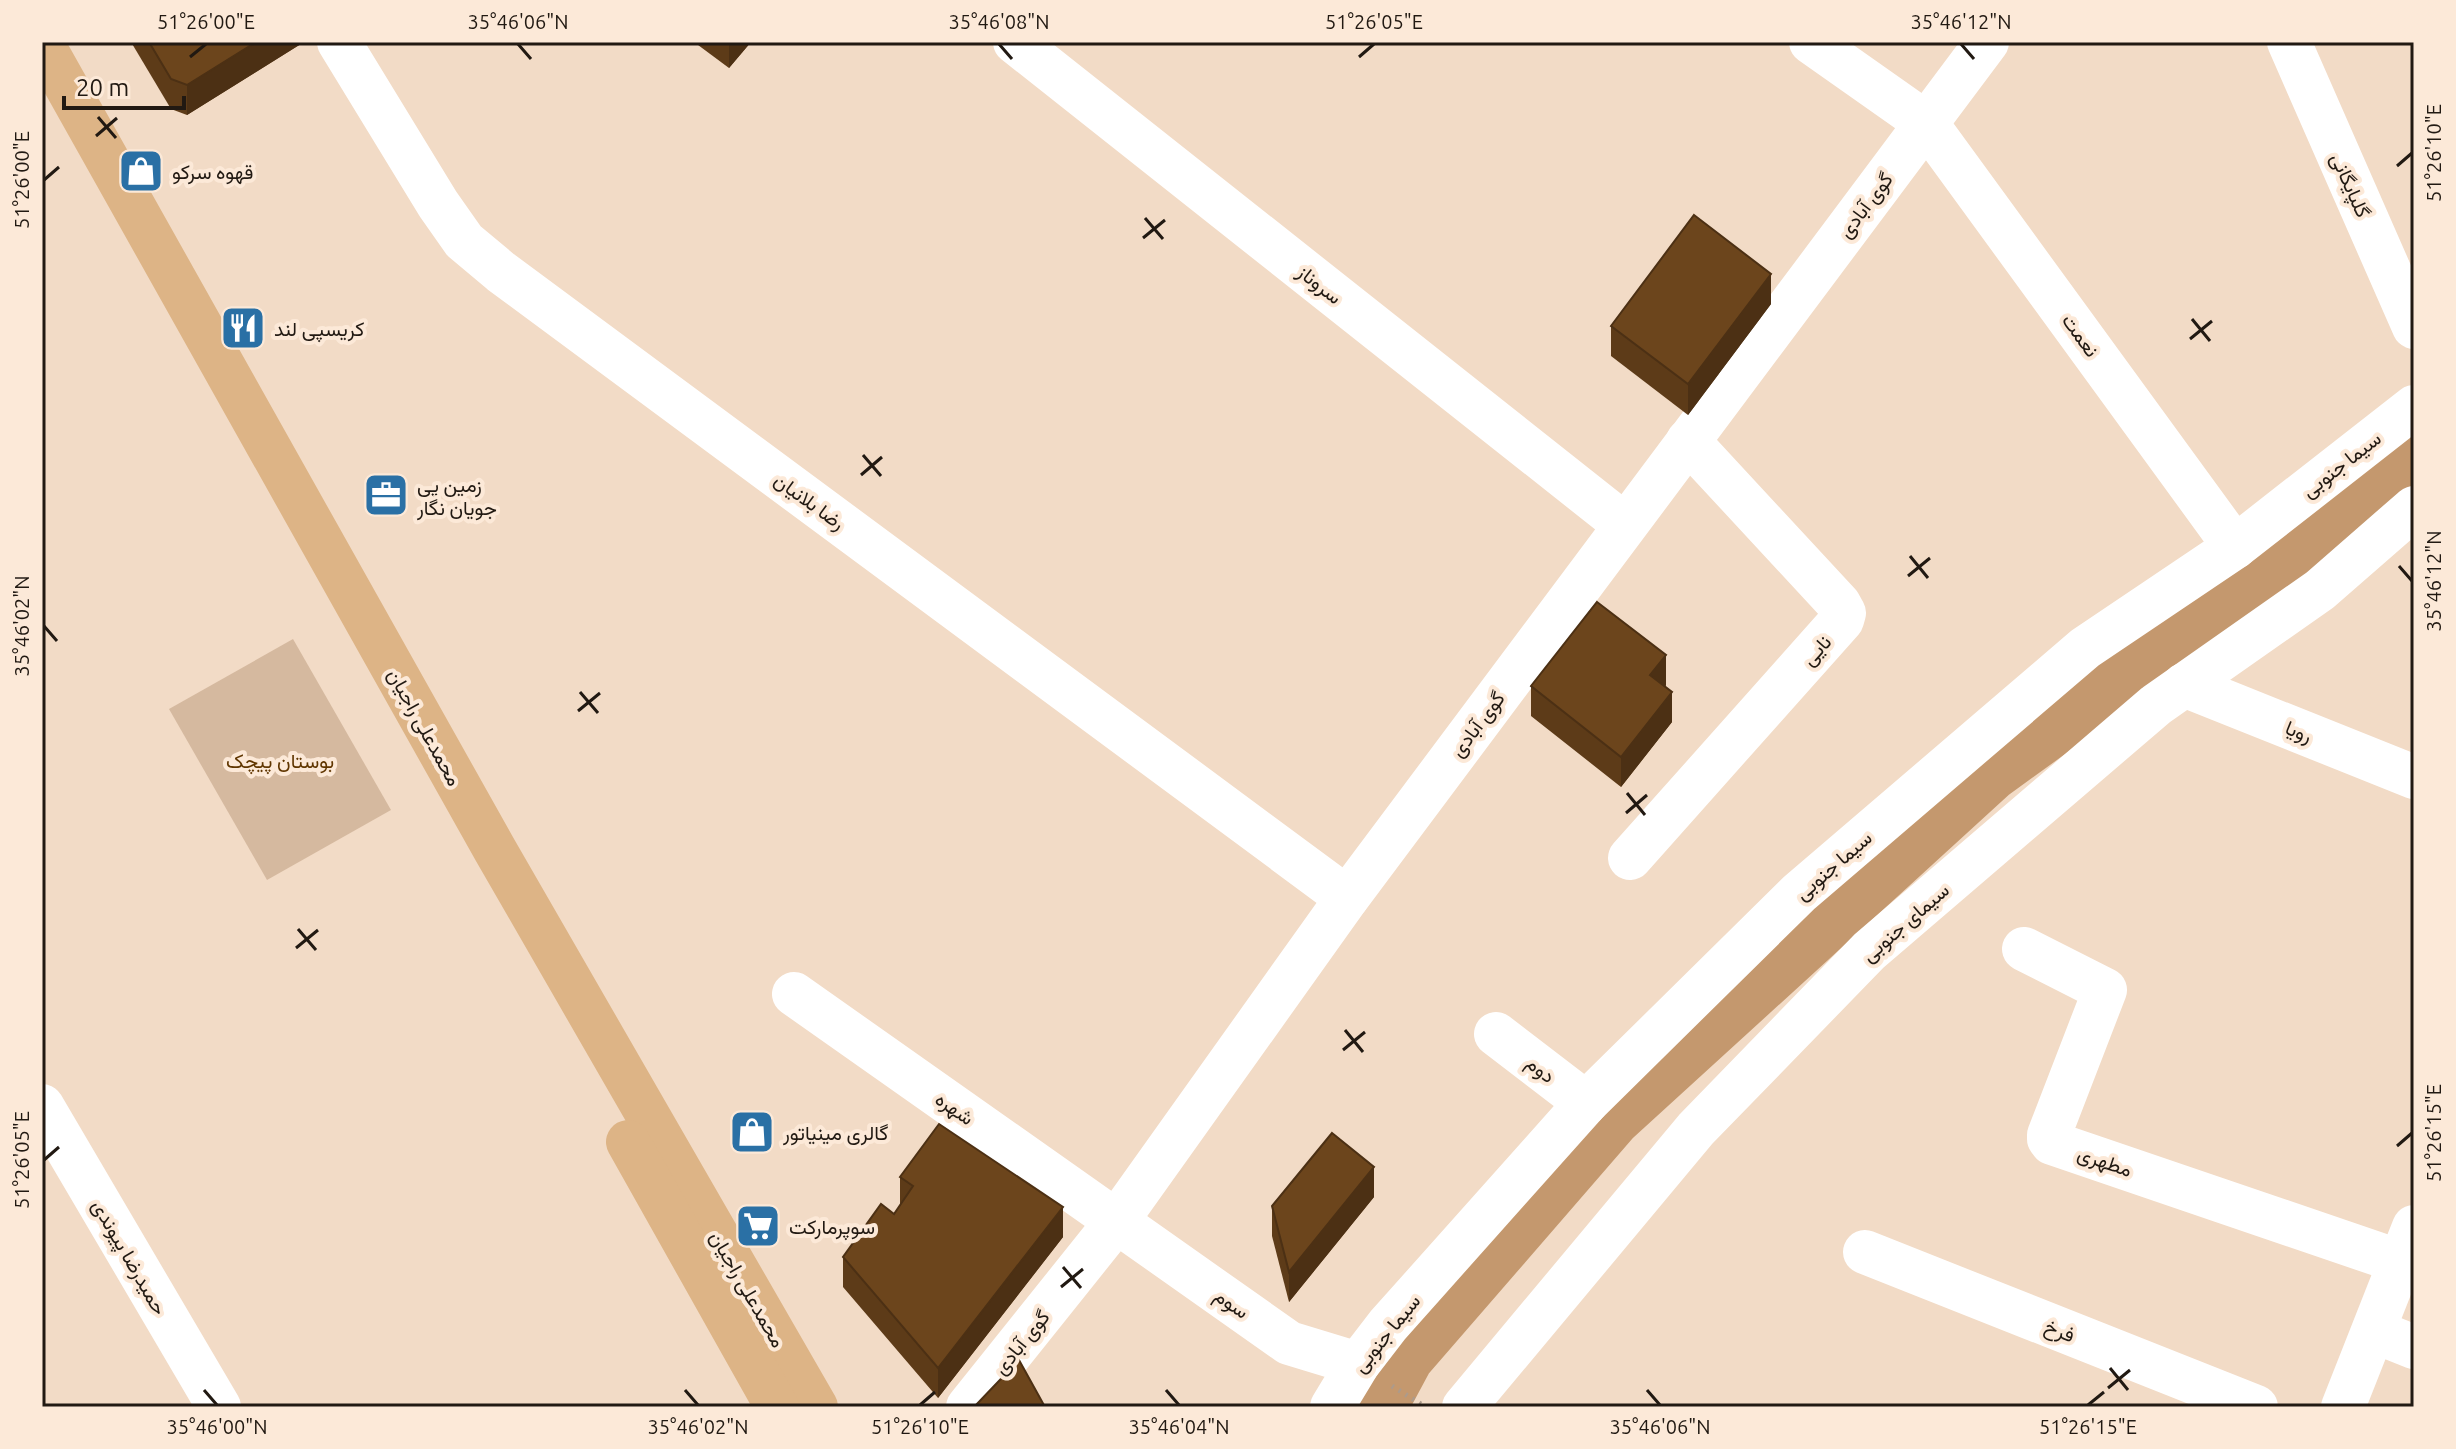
<svg xmlns="http://www.w3.org/2000/svg" width="2456" height="1449" font-family="Ubuntu,Vazirmatn,sans-serif">
  <style>
    .green { fill: #d5b99f }
    .lines { fill: none; stroke-linecap: round; stroke-linejoin: round }
    .river { stroke: #c4986e; stroke-width: 72 }
    .path { stroke: #ad9b8b; stroke-width: 5; stroke-dasharray: 2 6; stroke-linecap: butt }
    .minor { stroke: #fff; stroke-width: 44 }
    .major { stroke: #ddb486; stroke-width: 44 }
    .wall { fill: #5d3b18 }
    .shaded-wall { fill: #4c3014 }
    .building { fill: #6c451c; stroke: #4c3014; stroke-width: 2 }
    .ticks { fill: none; stroke: #211912; stroke-width: 3 }
    .labels { text-anchor: middle; dominant-baseline: central; stroke-width: 8; stroke-linejoin: round; paint-order: stroke }
    .poi-label { font-size: 20px; fill: #211912; stroke: #fce9d8; text-anchor: start }
    .street-label { font-size: 20px; fill: #211912; stroke: #fce9d8 }
    .park-label { font-size: 20px; fill: #603600; stroke: #fce9d8 }
    .neatline { fill: none; stroke: #211912; stroke-width: 3 }
    .ticks-label { font-size: 20px; text-anchor: middle; fill: #211912 }
  </style>
  <rect width="100%" height="100%" fill="#f2dbc6"/>
  <!-- green -->
  <path class="green" d="M293,639L391,810L267,880L169,709Z"/>
  <g class="lines">
    <!-- river -->
    <path class="river" d="M1370,1407L1399,1353L1607,1113L1986,767L2414,456"/>
    <!-- path -->
    <path class="path" d="M1392,1386L1424,1406"/>
    <!-- minor -->
    <g class="minor">
      <path d="M339,42L438,204L464,241L501,272L1347,898"/>
      <path d="M1015,42L1625,525"/>
      <path d="M1811,42L1926,123L2235,547"/>
      <path d="M2289,42L2414,327"/>
      <path d="M2184,685L2414,777"/>
      <path d="M1630,858L1842,620L1844,613L1839,604L1688,441"/>
      <path d="M2024,949L2105,990L2049,1135V1139L2052,1143L2401,1262"/>
      <path d="M794,994L1289,1343L1358,1364"/>
      <path d="M1496,1034L1586,1103"/>
      <path d="M42,1106L219,1407"/>
      <path d="M1865,1252L2256,1407"/>
      <path d="M2374,1331L2414,1347"/>
      <path d="M968,1407L1116,1222L1347,898L1987,42"/>
      <path d="M1332,1407L1358,1364L1388,1325L1586,1103L1799,893L2085,648L2235,547L2414,407"/>
      <path d="M1464,1407L1696,1129L1869,951L2156,705L2320,590L2414,508"/>
      <path d="M2343,1407L2414,1227"/>
    </g>
    <!-- major -->
    <g class="major">
      <path d="M42,43L495,850L816,1407"/>
      <path d="M628,1142L777,1407"/>
    </g>
  </g>
  <!-- wall -->
  <g class="wall">
    <path d="M131,42H304L187,115L171,109Z"/>
    <path d="M694,42H751L729,68Z"/>
    <path d="M1771,304L1688,415L1611,356V326Z"/>
    <path d="M1666,685L1665,687L1672,722L1621,787L1531,716V686Z"/>
    <path d="M900,1177L1063,1237L938,1398L843,1287V1257L894,1214L900,1205Z"/>
    <path d="M1374,1197L1289,1302L1272,1236V1206Z"/>
  </g>
  <!-- shaded-wall -->
  <g class="shaded-wall">
    <path d="M256,42H304L187,115V85Z"/>
    <path d="M729,42H751L729,68Z"/>
    <path d="M1771,274V304L1688,415V384Z"/>
    <path d="M1666,655V685L1650,706V675Z"/>
    <path d="M1672,692V722L1621,787V757Z"/>
    <path d="M1374,1167V1197L1289,1302V1272Z"/>
    <path d="M1063,1207V1237L938,1398V1368Z"/>
  </g>
  <!-- building -->
  <g class="building">
    <path d="M149,42H256L187,85L171,79Z"/>
    <path d="M1694,215L1771,274L1688,384L1611,326Z"/>
    <path d="M1597,602L1666,655L1650,675L1672,692L1621,757L1531,686Z"/>
    <path d="M939,1124L1063,1207L938,1368L843,1257L881,1204L894,1214L913,1186L900,1177Z"/>
    <path d="M1332,1133L1374,1167L1289,1272L1272,1206Z"/>
    <path d="M1019,1360L1045,1407H974Z"/>
  </g>
  <!-- ticks -->
  <path class="ticks" d="M518,44L531,59M999,44L1012,59M1961,44L1974,59M190,57L206,44M1359,57L1374,44M98,117L116,138M96,136L117,118M2397,166L2412,153M44,180L59,167M1145,218L1163,239M1143,238L1165,220M2192,319L2210,341M2190,339L2212,321M863,455L881,476M861,475L882,457M1910,556L1928,578M2399,566L2412,581M1908,576L1930,558M44,626L57,641M580,692L598,713M578,711L600,693M1627,793L1645,815M1626,813L1647,795M298,929L316,950M296,948L318,930M1345,1030L1363,1052M1343,1050L1365,1032M2397,1146L2412,1133M44,1160L59,1147M1063,1267L1081,1288M1061,1287L1083,1269M2110,1368L2128,1390M2108,1388L2130,1370M204,1390L217,1405M685,1390L698,1405M1166,1390L1179,1405M1647,1390L1660,1405M920,1405L935,1392M2088,1405L2104,1392"/>
  <!-- icons -->
  <defs>
    <g id="shop-square" transform="scale(2.3)"><rect x="-9" y="-9" width="18" height="18" rx="4" fill="#2a70a5" stroke="#fce9d8"/><path d="M-5-2.5h2.3a2.7 3.5 0 0 1 5.4 0H5L5.5 6h-11ZM-1.5-2.5h3a1.5 2.3 0 0 0-3 0Z" fill="#fff"/></g>
    <g id="restaurant-square" transform="scale(2.3)"><rect x="-9" y="-9" width="18" height="18" rx="4" fill="#2a70a5" stroke="#fce9d8"/><path d="M-5-6h1v4h1v-4h1v4h1v-4h1v5L-1.5 .5V6h-2V.5L-5-1ZM5-6V6H3V1.5H1.5Q1.5-4 5-6Z" fill="#fff"/></g>
    <g id="office-square" transform="scale(2.3)"><rect x="-9" y="-9" width="18" height="18" rx="4" fill="#2a70a5" stroke="#fce9d8"/><path d="M-6-3h4V-5.5h4V-3h4V5H-6ZM-1-4.5V-3h2v-1.5ZM-6 0V1H6V0Z" fill="#fff"/></g>
    <g id="supermarket-square" transform="scale(2.3)"><rect x="-9" y="-9" width="18" height="18" rx="4" fill="#2a70a5" stroke="#fce9d8"/><path d="M-6-5.5h2.5l.6 2H6L4.5 2H-2.5L-4.4-4H-6ZM-1.5 3.2a1.3 1.3 0 1 0 .1 0ZM3 3.2a1.3 1.3 0 1 0 .1 0Z" fill="#fff"/></g>
  </defs>
  <g fill-rule="evenodd">
    <use href="#shop-square" x="141" y="171"/>
    <use href="#restaurant-square" x="243" y="328"/>
    <use href="#office-square" x="386" y="495"/>
    <use href="#shop-square" x="752" y="1132"/>
    <use href="#supermarket-square" x="758" y="1226"/>
  </g>
  <g class="labels">
    <!-- poi labels -->
    <g class="poi-label">
      <text x="172" y="171">قهوه سرکو</text>
      <text x="274" y="328">کریسپی لند</text>
      <text x="417" y="484">زمین پی<tspan x="417" dy="23">جویان نگار</tspan></text>
      <text x="783" y="1132">گالری مینیاتور</text>
      <text x="789" y="1226">سوپرمارکت</text>
    </g>
    <!-- street labels -->
    <g class="street-label">
      <text transform="translate(2351 185) rotate(66)">گلپایگانی</text>
      <text transform="translate(1865 205) rotate(-53)">گوی آبادی</text>
      <text transform="translate(1320 284) rotate(38)">سروناز</text>
      <text transform="translate(2081 335) rotate(54)">نعمت</text>
      <text transform="translate(2341 464) rotate(-38)">سیما جنوبی</text>
      <text transform="translate(810 501) rotate(36)">رضا بلانیان</text>
      <text transform="translate(1816 650) rotate(-48)">نایی</text>
      <text transform="translate(1477 724) rotate(-53)">گوی آبادی</text>
      <text transform="translate(425 727) rotate(61)">محمدعلی راجیان</text>
      <text transform="translate(2299 731) rotate(22)">رویا</text>
      <text transform="translate(1833 865) rotate(-41)">سیما جنوبی</text>
      <text transform="translate(1905 922) rotate(-41)">سیمای جنوبی</text>
      <text transform="translate(1541 1069) rotate(38)">دوم</text>
      <text transform="translate(955 1108) rotate(35)">شهره</text>
      <text transform="translate(2105 1161) rotate(19)">مطهری</text>
      <text transform="translate(130 1257) rotate(60)">حمیدرضا پیوندی</text>
      <text transform="translate(748 1289) rotate(60)">محمدعلی راجیان</text>
      <text transform="translate(1232 1303) rotate(35)">سوم</text>
      <text transform="translate(2060 1330) rotate(22)">فرخ</text>
      <text transform="translate(1386 1333) rotate(-51)">سیما جنوبی</text>
      <text transform="translate(1021 1342) rotate(-51)">گوی آبادی</text>
    </g>
    <!-- park labels -->
    <g class="park-label">
      <text x="280" y="760">بوستان پیچک</text>
    </g>
  </g>
  <!-- border -->
  <rect width="2456" height="1449" fill="none" stroke="#fce9d8" stroke-width="88"/>
  <!-- scale -->
  <path d="M64 96v12h120v-12" fill="none" stroke="#211912" stroke-width="4"/>
  <text x="76" y="96" font-size="24" fill="#211912" stroke="#fce9d8" stroke-width="6" paint-order="stroke">20 m</text>
  <rect x="44" y="44" width="2368" height="1361" class="neatline"/>
  <g class="ticks-label">
    <text x="206" y="29">51°26'00"E</text>
    <text x="518" y="29">35°46'06"N</text>
    <text x="999" y="29">35°46'08"N</text>
    <text x="1374" y="29">51°26'05"E</text>
    <text x="1961" y="29">35°46'12"N</text>
    <text transform="translate(2434 153) rotate(-90)" y="7">51°26'10"E</text>
    <text transform="translate(22 180) rotate(-90)" y="7">51°26'00"E</text>
    <text transform="translate(2434 581) rotate(-90)" y="7">35°46'12"N</text>
    <text transform="translate(22 626) rotate(-90)" y="7">35°46'02"N</text>
    <text transform="translate(2434 1133) rotate(-90)" y="7">51°26'15"E</text>
    <text transform="translate(22 1160) rotate(-90)" y="7">51°26'05"E</text>
    <text x="217" y="1434">35°46'00"N</text>
    <text x="698" y="1434">35°46'02"N</text>
    <text x="920" y="1434">51°26'10"E</text>
    <text x="1179" y="1434">35°46'04"N</text>
    <text x="1660" y="1434">35°46'06"N</text>
    <text x="2088" y="1434">51°26'15"E</text>
  </g>
</svg>
